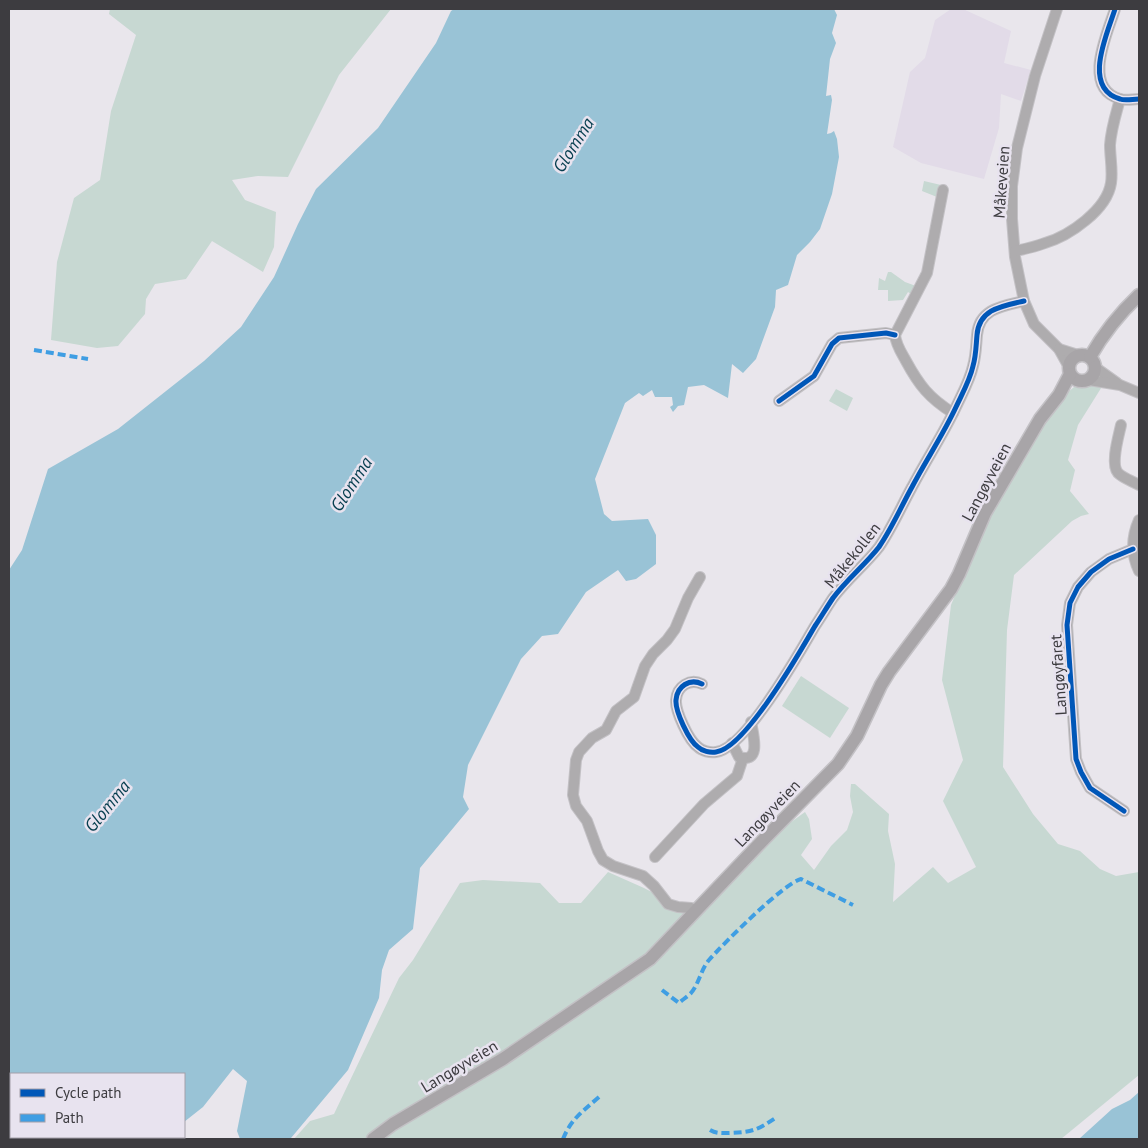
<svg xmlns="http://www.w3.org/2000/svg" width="1148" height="1148" font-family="'PT Sans',sans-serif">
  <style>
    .industrial { fill: #e2dbe8 }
    .green { fill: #c7d8d2 }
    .water { fill: #99c3d6 }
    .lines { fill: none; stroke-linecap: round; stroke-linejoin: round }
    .minor-casing { stroke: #c3c1c5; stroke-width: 12 }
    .major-casing { stroke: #c3c1c5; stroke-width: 15 }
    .minor { stroke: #aeacae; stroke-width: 10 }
    .major { stroke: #a8a5a8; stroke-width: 12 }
    .quiet { stroke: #3f9ee3; stroke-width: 4; stroke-dasharray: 8 4; stroke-linecap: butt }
    .cycleway-casing { stroke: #e8e3ef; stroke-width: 8 }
    .cycleway { stroke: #0057b8; stroke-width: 5 }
    .labels { text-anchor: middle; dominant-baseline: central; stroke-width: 5; stroke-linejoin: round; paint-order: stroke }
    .street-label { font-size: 16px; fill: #3d3c40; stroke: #e8e3ef }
    .water-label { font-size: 18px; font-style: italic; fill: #063e4f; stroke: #e8e3ef }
  </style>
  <rect width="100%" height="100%" fill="#e9e6ec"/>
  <!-- industrial -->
  <path class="industrial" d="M951,9H963L1011,31L1004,63L1031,70L1021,101L1001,94L999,128L984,179L921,163L893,147L910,72L925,58L935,20Z"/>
  <!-- green -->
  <g class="green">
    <path d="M110,9H391L339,75L288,177L258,176L232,180L245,200L276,212L274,247L263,272L212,241L186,279L155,284L146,299L145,314L118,346L97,348L51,340L57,262L74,198L100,180L111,111L136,35L109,14Z"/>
    <path d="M924,181L941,185L937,197L922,191Z"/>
    <path d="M888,272H891L905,282L916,286L911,294L908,292L903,300L888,301V290H878L879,278L885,281Z"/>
    <path d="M1103,385L1078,425L1068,460L1075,470L1070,491L1089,514L1081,516L1072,521L1014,575L1007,630L1003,767L1033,814L1058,844L1080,851L1100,869L1116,876L1139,872V1075L1061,1139H294L310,1121L334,1114L399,978L413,960L460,883L483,880L540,883L559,903H581L608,872L644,888L677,905L706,908L780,830L805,812L809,819L812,839L801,855L814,870L831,846L847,830L853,812L850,796L851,784H855L889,814L888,831L895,864L893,902L933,867L948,883L976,867L943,801L963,760L942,680L951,605L994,501L1054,404L1074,387Z"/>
    <path d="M836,389L853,398L847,411L829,401Z"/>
    <path d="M801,676L849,708L830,738L782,706Z"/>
  </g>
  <!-- water -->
  <g class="water">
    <path d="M454,9H834L837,15L832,33L836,43L830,59L826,96L831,95L832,100L827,134L831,133L834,131L837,139L839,157L832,194L820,229L810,242L797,255L788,285L776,290L775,307L756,359L743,373L732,364L728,398L704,385L688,387L684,405L678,406L673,412L670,407L673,405L672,397H655L652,390L643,396L639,393L625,403L595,479L604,514L612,521L648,519L656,535V564L636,579L626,581L618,570L586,592L558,634L542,636L521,659L468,765L463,797L469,809L420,868L413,929L389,950L382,970L379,998L348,1070L291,1138L288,1139H240L237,1131L247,1081L233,1069L203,1107L184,1122V1074H11V1137H165L161,1139H9V570L22,550L48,469L118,429L204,361L241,327L274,277L298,224L316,189L378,128L436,43L451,11Z"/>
    <path d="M1139,1092V1139H1079L1112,1109L1130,1100Z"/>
  </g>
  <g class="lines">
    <!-- minor casing -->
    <g class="minor-casing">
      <g id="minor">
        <path d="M1057,9L1035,76L1017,148L1012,186V219L1015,257L1024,301L1034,324L1059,349L1069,367"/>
        <path d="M1115,9C1108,32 1081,88 1120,99C1125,101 1133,99 1139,99"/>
        <path d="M943,190L927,273L895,335C896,345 901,352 906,361C919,385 929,398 953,413"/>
        <path d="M1015,251C1025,249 1035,247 1045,243C1069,236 1107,210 1111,183C1113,171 1110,157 1110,145C1111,129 1116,114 1120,99"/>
        <path d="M1059,349L1078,355"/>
        <path d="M1096,368L1117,383"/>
        <path d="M1089,380L1120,385L1139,393"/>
        <path d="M779,401L814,376L832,344L839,338L886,333L895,335"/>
        <path d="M1121,425C1119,435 1110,464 1118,473C1123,478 1132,481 1139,485"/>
        <path d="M1139,520C1131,538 1131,554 1139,571"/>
        <path d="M702,684C690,678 677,686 676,700C675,711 689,741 698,747C702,751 710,753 716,752C745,749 800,652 815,626C821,617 827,607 833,598C847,579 865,565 879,547C892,528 901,507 912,487C926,460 943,435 956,407C962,394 970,380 973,366C976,356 976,346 977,335C979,309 1002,306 1024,301"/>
        <path d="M732,743L739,757C762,764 753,734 751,722"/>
        <path d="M1124,811L1090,788L1081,772L1076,759L1067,625L1070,603L1078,587L1091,572L1109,559L1133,549"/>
        <path d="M655,857L704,804L737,776L743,758"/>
        <path d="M696,911L691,908L678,907L668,904L654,886L643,876L613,866L603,860L598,851L587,821L576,806L573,795L576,760L579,752L592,738L606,730L616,711L634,697L645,666L653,654L667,640L675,629L688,598L700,577"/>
      </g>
    </g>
    <!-- major casing -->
    <g class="major-casing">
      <g id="major">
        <circle cx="1082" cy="368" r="13"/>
        <path d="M1090,357C1103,334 1120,313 1139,295"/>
        <path d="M373,1139L393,1124L503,1059L650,959L766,837L838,764L857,736L881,685L889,672L951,589L959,574L985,513L1040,419L1059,395L1070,374"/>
      </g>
    </g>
    <!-- minor -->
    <use href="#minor" class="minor"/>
    <!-- major -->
    <use href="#major" class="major"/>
    <!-- quiet -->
    <g class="quiet">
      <path d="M34,350L88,359"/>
      <path d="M662,990L679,1003C682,1000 687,997 691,993C699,984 701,969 709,960C723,944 784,883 801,879L853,905"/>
      <path d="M710,1130C717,1134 722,1133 729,1133C754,1132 757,1130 777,1117"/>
      <path d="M563,1139C571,1119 583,1111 599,1097"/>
    </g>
    <!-- cycleway casing -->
    <g class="cycleway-casing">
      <g id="cycleway">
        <path d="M1115,9C1108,32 1081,88 1120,99C1125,101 1133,99 1139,99"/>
        <path d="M779,401L814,376L832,344L839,338L886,333L895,335"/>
        <path d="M702,684C690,678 677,686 676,700C675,711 689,741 698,747C702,751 710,753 716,752C745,749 800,652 815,626C821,617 827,607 833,598C847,579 865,565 879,547C892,528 901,507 912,487C926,460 943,435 956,407C962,394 970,380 973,366C976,356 976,346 977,335C979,309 1002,306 1024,301"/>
        <path d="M1124,811L1090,788L1081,772L1076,759L1067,625L1070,603L1078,587L1091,572L1109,559L1133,549"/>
      </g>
    </g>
    <!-- cycleway -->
    <use href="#cycleway" class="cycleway"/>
  </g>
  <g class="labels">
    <!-- street labels -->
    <g class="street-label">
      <text transform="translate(1001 182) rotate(-86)">Måkeveien</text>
      <text transform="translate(986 482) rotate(-62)">Langøyveien</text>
      <text transform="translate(852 555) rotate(-51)">Måkekollen</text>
      <text transform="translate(1058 675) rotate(-94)">Langøyfaret</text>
      <text transform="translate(767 813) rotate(-46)">Langøyveien</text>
      <text transform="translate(459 1066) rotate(-31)">Langøyveien</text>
    </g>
    <!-- water labels -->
    <g class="water-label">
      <text transform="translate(573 145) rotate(-58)">Glomma</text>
      <text transform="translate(351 484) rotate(-57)">Glomma</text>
      <text transform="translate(107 806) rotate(-51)">Glomma</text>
    </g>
  </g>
  <!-- border -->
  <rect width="1148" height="1148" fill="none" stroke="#3d3c40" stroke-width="20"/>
  <!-- legend -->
  <rect x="10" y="1073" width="175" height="65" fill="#e8e3ef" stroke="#a4a0a9"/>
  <rect x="20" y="1089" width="25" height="8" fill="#0057b8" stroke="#a4a0a9"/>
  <text x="55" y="1098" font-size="15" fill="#3d3c40">Cycle path</text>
  <rect x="20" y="1114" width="25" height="8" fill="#3f9ee3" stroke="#a4a0a9"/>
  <text x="55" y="1123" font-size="15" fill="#3d3c40">Path</text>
</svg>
